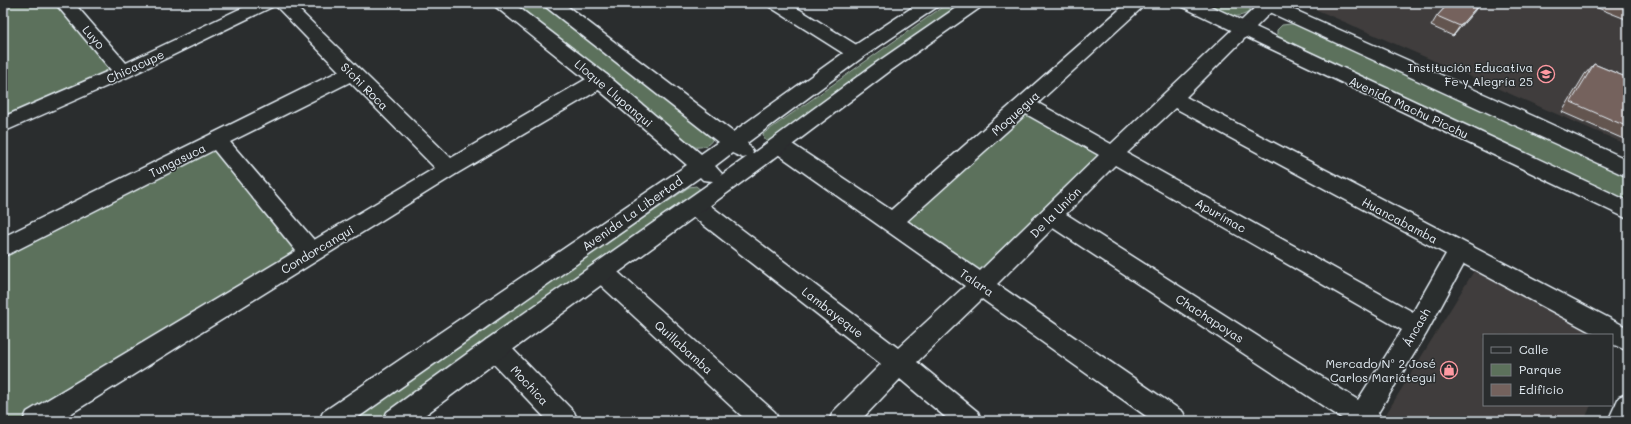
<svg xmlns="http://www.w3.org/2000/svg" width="1631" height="424" font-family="Mali,sans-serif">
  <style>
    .built { fill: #403d3c }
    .green { fill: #5c715b; stroke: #a2b1aa }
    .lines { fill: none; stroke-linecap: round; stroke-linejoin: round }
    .street-casing { stroke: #e8f1f8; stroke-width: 3 }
    .secondary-casing { stroke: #e8f1f8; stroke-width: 3 }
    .street { fill: #2a2d2e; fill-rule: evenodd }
    .secondary { fill: #2a2d2e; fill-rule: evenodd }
    .wall { fill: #645450; stroke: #e8f1f8 }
    .shaded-wall { fill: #514541; stroke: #e8f1f8 }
    .building { fill: #74625d; stroke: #e8f1f8 }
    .labels { text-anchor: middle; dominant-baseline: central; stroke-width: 3; stroke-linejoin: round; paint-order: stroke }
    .street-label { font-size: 12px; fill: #e8f1f8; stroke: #2a2d2e }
    .poi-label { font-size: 12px; fill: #e8f1f8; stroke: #2a2d2e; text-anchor: end }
  </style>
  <rect width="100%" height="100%" fill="#2a2d2e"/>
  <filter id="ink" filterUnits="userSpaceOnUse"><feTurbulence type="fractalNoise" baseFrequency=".025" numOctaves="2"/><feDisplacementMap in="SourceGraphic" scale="8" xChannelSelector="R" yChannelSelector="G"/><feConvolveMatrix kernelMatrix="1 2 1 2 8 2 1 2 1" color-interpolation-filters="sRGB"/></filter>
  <g filter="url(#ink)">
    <!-- built -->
    <g class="built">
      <path d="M1301,3H1628V145Z"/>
      <path d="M1477,266L1607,335H1484V405H1591L1584,421H1387L1383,419Z"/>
    </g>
    <!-- green -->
    <g class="green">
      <path d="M3,3H55L114,72L3,121Z"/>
      <path d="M513,3H544L714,134C712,146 703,148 692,147Z"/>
      <path d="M948,3H967L769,143L764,139L763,134Z"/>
      <path d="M1199,3H1248L1251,7L1249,12C1232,23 1215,10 1199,3Z"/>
      <path d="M1291,24L1302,25L1628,174V205L1283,42L1277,37V30L1282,25Z"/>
      <path d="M1026,110L1106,155L976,275L902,222Z"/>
      <path d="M217,147L302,251L20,421H3V254Z"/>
      <path d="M696,186L702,191L700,197L383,421H349L689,187Z"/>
    </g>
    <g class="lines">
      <!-- street casing -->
      <g class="street-casing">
        <g id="street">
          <path d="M55,3H74L126,63L252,3H292L451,158L593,75L600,74L607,75L610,80L607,85L456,174L59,421H23L27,412L296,251L214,150L11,253L3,256V237L339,71L274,4L272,7L130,76L3,132V117L111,70ZM350,82L435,168L314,240L230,142Z"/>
          <path d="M767,3H789L863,49L865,53L863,57L856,59L849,57L770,7Z"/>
          <path d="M1127,3H1147L1038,103L1111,144L1260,3H1276L1277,5L1274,9L1186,97L1628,328V351L1612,344V335H1596L1464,264L1426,334L1378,413L1382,421H1346L1053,228L997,284L1183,412L1187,421H1153L982,299L917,362L978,412L982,421H950L900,379L860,421H829L833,412L881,364L687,212L684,206L687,200L695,198L703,200L898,348L965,286L772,150L769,145L772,140L779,138L786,140L891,210ZM1175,108L1446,254L1413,312L1127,153ZM1026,114L1099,155L980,271L907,221ZM1115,165L1402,330L1358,400L1066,214Z"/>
          <path d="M602,263L610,265L775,412L779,421H747L594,279L590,272L594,265Z"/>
          <path d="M495,337L504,340L574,412L578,421H548L486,356L483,348L486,340Z"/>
        </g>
      </g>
      <!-- secondary casing -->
      <g class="secondary-casing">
        <g id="secondary">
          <path d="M493,3H513L607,75L701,154L718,142L546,7L543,3H563L733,132L849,49L919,3H940L937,7L863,57L747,143L753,151L752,154L876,63L963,3H984L981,7L890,71L764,166L504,356L417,421H383L387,412L486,340L713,181L703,180L700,177L353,421H319L323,412L687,165L593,85L496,7ZM732,153L743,158L747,157L720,176L722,174L715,166Z"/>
          <path d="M1180,3H1204L1628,201V219L1183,7Z"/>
          <path d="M1255,3H1279L1533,116L1628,160V177L1258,7Z"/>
          <path d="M1628,393V421H1608L1619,397Z"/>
        </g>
      </g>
      <!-- street -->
      <use href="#street" class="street"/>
      <!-- secondary -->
      <use href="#secondary" class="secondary"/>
    </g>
    <!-- wall -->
    <g class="wall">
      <path d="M1449,3H1481L1453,36L1431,26L1437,16Z"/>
      <path d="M1585,3H1628V20Z"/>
      <path d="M1594,64L1628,78V141L1562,112L1585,74Z"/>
    </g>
    <!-- shaded-wall -->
    <path class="shaded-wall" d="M1480,3H1481L1453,36L1460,26Z"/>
    <!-- building -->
    <g class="building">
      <path d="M1449,3H1480L1460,26L1437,16Z"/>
      <path d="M1618,3H1628V7Z"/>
      <path d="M1594,64L1628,78V127L1571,102Z"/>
    </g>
  </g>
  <!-- icons -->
  <defs>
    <g id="school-ring" transform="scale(0.9)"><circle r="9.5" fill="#2a2d2e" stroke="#ff9aa2" stroke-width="1.5"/><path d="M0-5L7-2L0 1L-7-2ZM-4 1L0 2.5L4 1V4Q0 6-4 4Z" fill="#ff9aa2"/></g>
    <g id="shop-ring" transform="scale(0.9)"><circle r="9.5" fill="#2a2d2e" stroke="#ff9aa2" stroke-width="1.5"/><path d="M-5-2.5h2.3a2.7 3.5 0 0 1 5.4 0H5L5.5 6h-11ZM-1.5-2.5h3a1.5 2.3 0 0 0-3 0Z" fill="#ff9aa2"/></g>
  </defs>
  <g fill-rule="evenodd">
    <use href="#school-ring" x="1546" y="74"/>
    <use href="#shop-ring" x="1449" y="370"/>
  </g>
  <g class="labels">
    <!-- street labels -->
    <g class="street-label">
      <text transform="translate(94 37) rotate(49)">Luyo</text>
      <text transform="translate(135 66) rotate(-25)">Chicacupe</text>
      <text transform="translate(365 86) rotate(45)">Sichi Roca</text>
      <text transform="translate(614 93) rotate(40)">Lloque Llupanqui</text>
      <text transform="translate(1409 107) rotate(25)">Avenida Machu Picchu</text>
      <text transform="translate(1015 113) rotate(-42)">Moquegua</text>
      <text transform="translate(177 160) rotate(-26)">Tungasuca</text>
      <text transform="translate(1055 212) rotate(-45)">De la Unión</text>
      <text transform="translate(632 213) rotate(-35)">Avenida La Libertad</text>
      <text transform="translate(1221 215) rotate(30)">Apurímac</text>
      <text transform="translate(1400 220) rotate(28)">Huancabamba</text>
      <text transform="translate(317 249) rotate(-31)">Condorcanqui</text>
      <text transform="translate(977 282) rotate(35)">Talara</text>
      <text transform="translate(833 312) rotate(38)">Lambayeque</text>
      <text transform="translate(1210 318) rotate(33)">Chachapoyas</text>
      <text transform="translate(1416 327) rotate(-60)">Áncash</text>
      <text transform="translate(684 347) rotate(42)">Quillabamba</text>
      <text transform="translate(530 385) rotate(47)">Mochica</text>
    </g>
    <!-- poi labels -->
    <g class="poi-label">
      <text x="1533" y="67">Institución Educativa<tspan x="1533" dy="14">Fe y Alegría 25</tspan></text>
      <text x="1436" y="363">Mercado Nº 2 José<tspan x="1436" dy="14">Carlos Mariátegui</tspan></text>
    </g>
  </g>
  <!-- margin -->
  <rect width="1631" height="424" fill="none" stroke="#2a2d2e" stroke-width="16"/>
  <rect x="8" y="8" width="1615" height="408" fill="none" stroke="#e8f1f8" stroke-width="1.5" filter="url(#ink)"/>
  <!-- legend -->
  <rect x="1483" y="334" width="130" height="72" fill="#2a2d2e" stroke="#767b7f"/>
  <rect x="1491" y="347" width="20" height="6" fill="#2a2d2e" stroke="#767b7f"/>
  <text x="1519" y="354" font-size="12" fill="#e8f1f8">Calle</text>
  <rect x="1491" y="364" width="20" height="12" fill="#5c715b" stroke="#767b7f"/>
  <text x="1519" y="374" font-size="12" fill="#e8f1f8">Parque</text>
  <rect x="1491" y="384" width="20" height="12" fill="#74625d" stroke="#767b7f"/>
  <text x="1519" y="394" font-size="12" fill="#e8f1f8">Edificio</text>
</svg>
